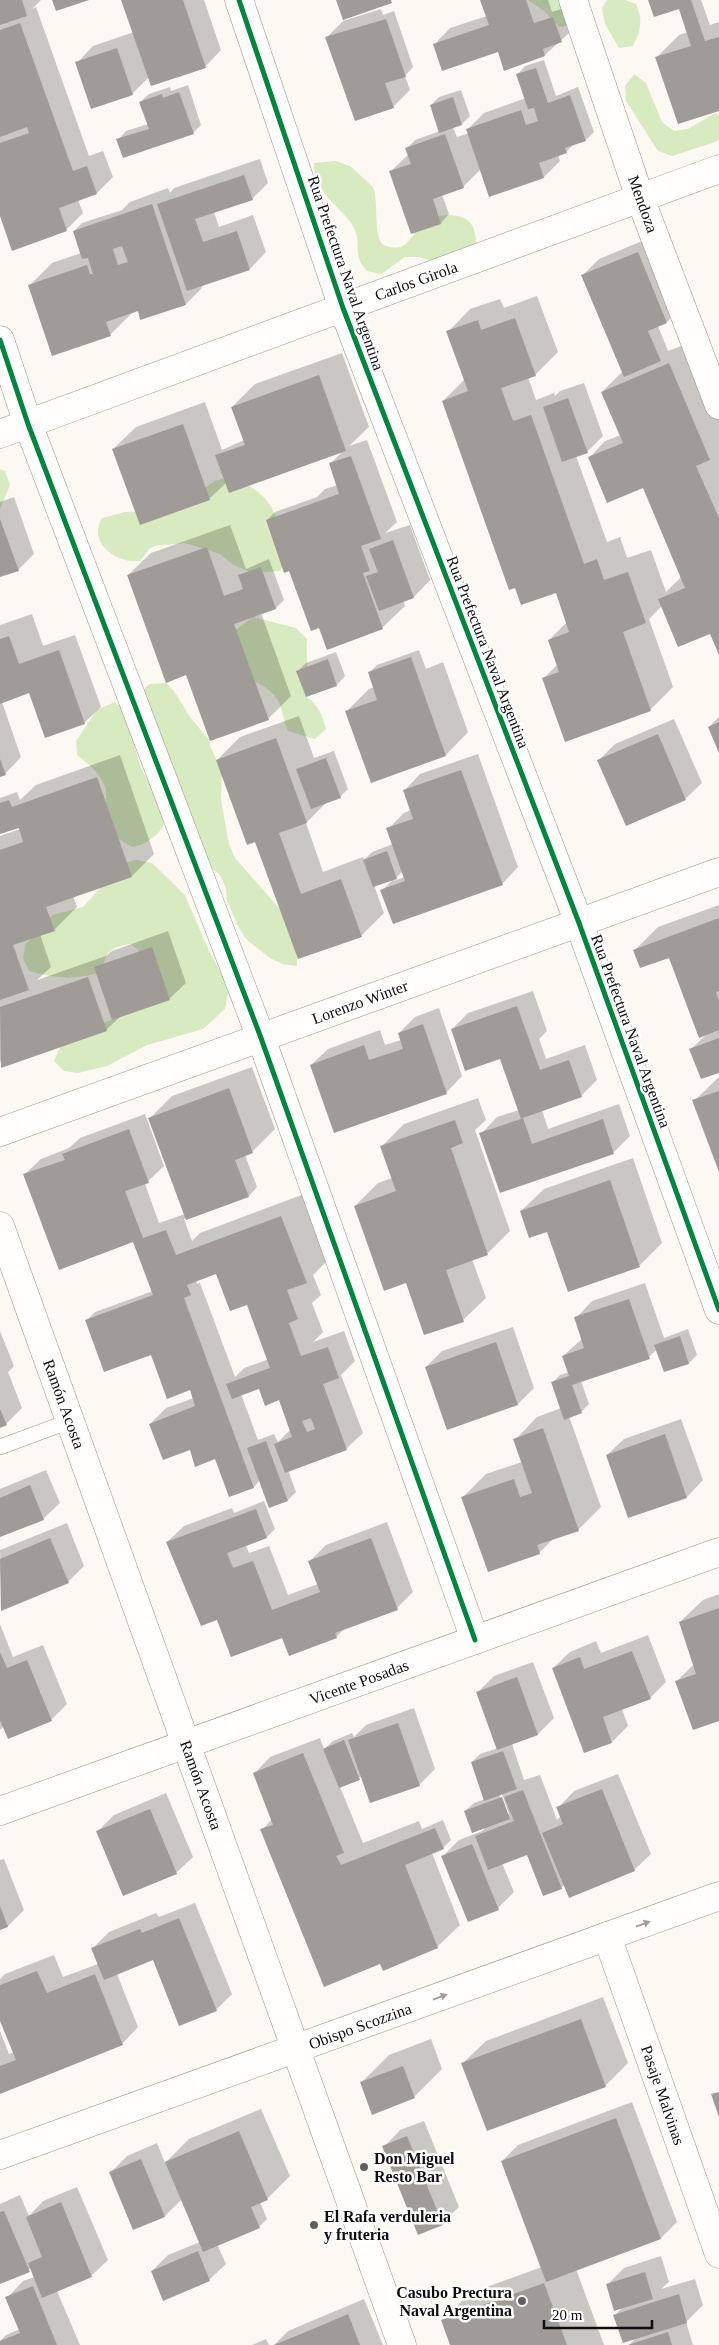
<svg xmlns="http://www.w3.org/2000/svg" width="719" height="2345" font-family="Georgia,serif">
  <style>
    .forest { fill: #d8eabf }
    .shadow { fill: #0003; fill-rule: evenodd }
    .building { fill: #9f9c98; fill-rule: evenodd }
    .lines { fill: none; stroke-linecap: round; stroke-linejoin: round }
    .lane-casing { stroke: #959491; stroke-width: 16 }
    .street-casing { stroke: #959491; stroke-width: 29 }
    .lane { stroke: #fffefd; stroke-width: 15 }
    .street { stroke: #fffefd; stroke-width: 28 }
    .cycleway-casing { stroke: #fff; stroke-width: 8 }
    .cycleway { stroke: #00873e; stroke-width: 5 }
    .oneway { fill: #9f9e9d }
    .poi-dot { fill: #61605e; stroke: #fff; stroke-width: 2 }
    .labels { text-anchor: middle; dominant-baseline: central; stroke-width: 5; stroke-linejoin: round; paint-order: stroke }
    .street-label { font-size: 16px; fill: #0e0e0e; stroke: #fff }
    .poi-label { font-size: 16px; font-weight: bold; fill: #0e0e0e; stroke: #fff; text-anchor: start }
  </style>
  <rect width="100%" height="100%" fill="#fcf9f2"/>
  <!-- forest -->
  <g class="forest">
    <path d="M528,0H573L571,21L566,26L559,27L544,11Z"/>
    <path d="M607,0H625L636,4C643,20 641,30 633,46L619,48L605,24L602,8Z"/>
    <path d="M634,74L646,83L662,122L674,131L688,129L715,113L719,115V139L715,142L672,156L658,151L626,101L625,86Z"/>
    <path d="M336,161L350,166L373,187C379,204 373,230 382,244C388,247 394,249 401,247C409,243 412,236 417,230C429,217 447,211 464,218C474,222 476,234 476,245L433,261L419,257H405L381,274L367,271C364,267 360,263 359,258C356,248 360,238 354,228C341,204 314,196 314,163Z"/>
    <path d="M0,469L5,471L10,485L0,509Z"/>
    <path d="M229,477C247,482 270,497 275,516C280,532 281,549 284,565L280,571L252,573L232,564L220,554L185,543L155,546L149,549L140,561C117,564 87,543 102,518L125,512L149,511L184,503L215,481Z"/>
    <path d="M253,617L296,628L307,639C305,659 311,677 306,697C319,705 322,715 326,729L315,739L288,731C284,722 283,714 280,705C275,687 248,679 233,672L229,635Z"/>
    <path d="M166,683L174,691L190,717L210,741V746L222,771L221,800L229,844L235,858L286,916L297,944V966L282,964L270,958L247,940L239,928L227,901L226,888L220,875L197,856L129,723C133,737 135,751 140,764C144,777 165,810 164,821C163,834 144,845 133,847C113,839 105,824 106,804C106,797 107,790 104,784C99,772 87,763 77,755L76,741L97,710L115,702L121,707L150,684Z"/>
    <path d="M137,860L152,863L185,895L209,951L224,978L228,993L225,1009L203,1029L147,1045L107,1066L78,1073L64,1071L54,1061L60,1047L99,1024L112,1020L142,953L131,944C110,947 106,951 102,971C79,981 53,978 29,971L23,958L26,944L53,915L83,907L123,863Z"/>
  </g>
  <!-- shadow -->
  <g class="shadow">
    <path d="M0,0H41L32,9L36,7L89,156L103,151L113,177L97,193L78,200L83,213L66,230L0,213Z"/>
    <path d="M123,0H204L221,50L205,67L149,77L132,94L77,63L93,46L134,32Z"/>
    <path d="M481,0H548L552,12L561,9L569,33L545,55L505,69L499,51L434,45L450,28L487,16Z"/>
    <path d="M649,0H701L710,25L719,22V110L656,58L679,35L688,32L684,6Z"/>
    <path d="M381,9L383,15L394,11L413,67L405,76L410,90L393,107L327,37L343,21Z"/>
    <path d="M544,60L556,96L578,87L594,132L586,140L574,144L566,152L558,155L560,161L544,177L490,195L481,169L463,187L442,195L449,214L441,223L411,232L391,171L409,154L407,148L415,140L440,131L431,105L439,97L461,90L470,116L462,124L453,127L457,137L469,133L468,129L484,113L526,98L517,75L525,66Z"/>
    <path d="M188,85L201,125L193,133L118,140L126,131L148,124L140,102L149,94L170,87L171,91Z"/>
    <path d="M260,159L268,183L252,199L214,212L219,227L253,215L266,252L250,269L201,285L202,288L186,304L141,319L138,310L133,312L110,335L29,286L52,263L81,253L74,231L82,223L122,210L130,202L168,188L170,193L174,188Z"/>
    <path d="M654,236L683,306L667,322L658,326L668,351L692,342L719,405V651L711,632L662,606L649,619L673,687L650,710L544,678L558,664L549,640L567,622L556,591L443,401L465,379L448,332L470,309L500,299L504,308L537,296L558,352L535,375L528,377L536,400L554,393L555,396L560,391L584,383L603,436L587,452L576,456L607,542L620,537L627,558L651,550L666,592L681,577L643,487L589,458L605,441L621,435L602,392L623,371L583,275L599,259Z"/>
    <path d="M342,353L369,427L349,446L367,440L397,522L385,533L410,525L430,580L414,597L403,600L405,606L382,628L320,626L267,520L275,512L317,497L325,489L338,485L330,464L343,451L227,482L209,499L113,449L136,427L205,402L222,450L244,440L232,407L255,384Z"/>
    <path d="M14,497L34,554L18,570L0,576V502Z"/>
    <path d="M230,525L246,569L269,559L284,600L276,608L261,613L291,696L268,719L187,674L128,575L151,553Z"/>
    <path d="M32,614L43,646L75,635L101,707L84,723L30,691L2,702L21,757L5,774L0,775V625Z"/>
    <path d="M419,650L426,669L443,662L468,732L446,755L346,712L369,689L374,687L369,673L377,665Z"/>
    <path d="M336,652L345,676L337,685L307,695L298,671L306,663Z"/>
    <path d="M299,716L314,758L334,751L348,789L340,797L327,802L306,823L323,872L363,857L364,860L372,852L393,844L388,829L404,813L411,810L404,791L420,774L478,754L518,867L502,884L382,890L394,879L374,885L384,913L361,936L299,958L256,840L217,760L240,737ZM403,871L405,877L393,881Z"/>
    <path d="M719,717V750L709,727Z"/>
    <path d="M674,719L702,783L685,799L599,760L615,744Z"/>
    <path d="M120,755L154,854L132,876L73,896L77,907L54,930L40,934L51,967L37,980L106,956L112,951L168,931L186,983L169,999L121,1016L106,1030L2,1066L0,1060V836L20,829L19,826L0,833V798L17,792L20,800L36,785Z"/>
    <path d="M719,905V1072L691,1049L707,1034L670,956L635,950L658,927Z"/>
    <path d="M533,991L547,1031L539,1039L546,1059L585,1045L597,1080L581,1096L542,1110L548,1129L619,1104L630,1136L614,1152L501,1191L481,1134L497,1117L519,1110L500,1058L452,1029L468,1013Z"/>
    <path d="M439,1008L462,1076L446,1093L311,1065L328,1049L380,1030L385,1045L401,1040L399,1033L415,1017Z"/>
    <path d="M252,1067L275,1129L252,1152L245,1155L257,1187L249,1196L184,1219L192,1241L200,1233L304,1194L329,1259L313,1275L321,1295L312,1303L323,1332L313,1342L344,1331L355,1361L341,1375L363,1433L346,1449L288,1470L296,1492L288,1500L270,1506L260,1480L254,1487L230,1495L216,1457L190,1448L150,1424L166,1408L194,1398L190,1389L151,1353L86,1321L95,1312L153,1291L134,1240L24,1175L41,1159L69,1148L80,1138L145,1114L164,1166L145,1184L159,1223L185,1214L149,1119L172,1096ZM217,1273L248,1303L269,1359L244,1368L235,1377L200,1283L197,1284L196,1280ZM259,1387L279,1399L290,1430L278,1442L274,1434L258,1440L241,1394Z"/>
    <path d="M719,1077V1169L694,1101Z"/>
    <path d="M478,1098L486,1120L475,1130L510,1231L488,1253L472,1259L486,1298L463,1320L407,1282L355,1206L378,1183L392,1178L381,1147L404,1124Z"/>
    <path d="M633,1158L662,1243L640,1265L568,1290L548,1231L521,1211L544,1189Z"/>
    <path d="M645,1283L664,1338L688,1329L697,1355L689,1363L665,1371L657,1349L649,1357L581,1381L589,1404L581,1412L569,1416L601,1507L578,1530L554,1538L539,1553L463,1497L486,1474L522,1462L515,1440L537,1417L561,1408L552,1383L560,1375L569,1372L563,1356L582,1339L576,1318L592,1301Z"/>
    <path d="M513,1327L534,1388L518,1404L448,1429L426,1367L442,1351Z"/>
    <path d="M0,1331L14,1366L8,1372L22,1408L6,1424L0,1427Z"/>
    <path d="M681,1419L703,1480L687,1497L629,1517L607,1455L624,1439Z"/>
    <path d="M46,1470L60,1503L43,1519L0,1536V1489Z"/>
    <path d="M264,1501L275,1529L267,1537L246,1546L249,1553L269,1546L288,1595L318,1584L310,1561L326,1545L387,1522L413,1592L397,1608L346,1627L336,1637H282L218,1618L167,1542L184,1526L232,1508L234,1513Z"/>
    <path d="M67,1523L84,1566L68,1582L2,1609L0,1550Z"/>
    <path d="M719,1594V1720L677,1681L694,1664L680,1622L703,1600Z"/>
    <path d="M0,1624L13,1657L43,1645L67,1704L51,1720L4,1726L0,1730Z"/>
    <path d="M648,1635L666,1682L650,1698L622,1709L628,1726L612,1742L585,1751L553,1668L570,1652L596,1641L601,1653Z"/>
    <path d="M533,1662L554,1718L538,1734L512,1744L524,1780L540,1775L557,1820L561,1816L558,1808L574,1791L618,1774L651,1854L634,1870L564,1885L561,1888L527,1854L502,1863L514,1892L498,1908L443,1856L459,1840L482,1831L486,1827L465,1811L474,1803L485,1799L472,1762L480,1754L498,1748L478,1692L494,1676ZM501,1791L509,1814H507L498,1792Z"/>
    <path d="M414,1708L435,1769L419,1785L362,1776L340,1787L363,1843L419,1821L422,1829L443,1820L451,1840L443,1848L432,1853L460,1925L437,1947L381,1962L262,1830L272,1819L254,1774L270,1757L320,1738L324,1749L333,1741L352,1733L354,1737L366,1725Z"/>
    <path d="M166,1793L193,1857L176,1873L98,1831L114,1815Z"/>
    <path d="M4,1859L24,1910L8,1926L0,1929V1860Z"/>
    <path d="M195,1903L232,1994L216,2010L154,1959L117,1974L138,2027L122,2044L0,2092V2031L9,2054L14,2052L0,2018V1979L5,1974L54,1955L63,1977L98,1964L92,1949L109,1932L156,1913L159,1917Z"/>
    <path d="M603,1997L628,2063L605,2086L463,2063L486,2041Z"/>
    <path d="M431,2039L442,2069L414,2097L361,2083L389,2055Z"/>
    <path d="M632,2102L677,2222L661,2238L576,2269L604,2345H451L442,2320L470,2293L542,2267L502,2161L518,2145Z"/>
    <path d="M261,2109L290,2176L267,2199L260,2202L267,2219L259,2227L217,2244L226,2264L209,2280L152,2271L168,2255L200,2242L182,2199L165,2216L134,2228L111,2172L127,2156L157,2143L165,2163L189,2139Z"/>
    <path d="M424,2121L459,2207L442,2223L384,2147L400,2130Z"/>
    <path d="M77,2187L108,2260L91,2276L57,2291L80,2345H0V2341L6,2335L20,2329L7,2298L23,2281L35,2277L31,2268L0,2283V2204L20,2195L29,2216L43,2201Z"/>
    <path d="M661,2256L669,2282L661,2289L695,2279L703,2305L686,2322L693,2345H629L637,2337L615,2315L623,2307L607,2285L624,2268Z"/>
    <path d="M364,2299L383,2345H274L288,2331Z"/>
    <path d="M266,2339L269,2345H252Z"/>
  </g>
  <!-- building -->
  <g class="building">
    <path d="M0,0H22L27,16L0,25Z"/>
    <path d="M52,0H89L56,11Z"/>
    <path d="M121,0H183L206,68L151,86Z"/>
    <path d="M336,0H391L392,3L343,20Z"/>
    <path d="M480,0H526L534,23L553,17L562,42L543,49L545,56L504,71L498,52L442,71L433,44L489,25Z"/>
    <path d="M648,0H691L705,41L719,37V111L678,124L655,57L691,46L679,9L654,17Z"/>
    <path d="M386,19L406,77L385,83L394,108L355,121L325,37Z"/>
    <path d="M20,23L73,171L87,166L97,194L59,208L67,231L12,251L0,216V143L29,133L27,127L0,137V30Z"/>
    <path d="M117,48L133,95L91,109L75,62Z"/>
    <path d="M536,68L548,103L570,95L586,141L565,148L567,153L539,163L544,178L489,197L466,129L521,110L526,125L538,121L534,108L528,109L516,74Z"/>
    <path d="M179,92L194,134L123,158L116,139L149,129L139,102L162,94L163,98Z"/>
    <path d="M453,97L462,125L439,133L430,105Z"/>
    <path d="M445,134L464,188L433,199L441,224L411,234L389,171L411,164L405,148Z"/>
    <path d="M244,175L253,200L195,219L203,242L237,231L250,270L187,291L157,204Z"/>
    <path d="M152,204L186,305L140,320L138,311L106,322L111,336L52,356L28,285L87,265L90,274H93L88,258L82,259L73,231ZM122,246L128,262L118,265L113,249Z"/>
    <path d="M638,252L667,323L648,331L661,361L624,377L581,275Z"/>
    <path d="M515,318L536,376L501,388L513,421L531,415L584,564L597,559L604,580L628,572L646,623L623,632L651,711L565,742L542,678L559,672L548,640L569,632L556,593L521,605L515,588L509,590L442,401L468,391L446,331L478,320L481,330Z"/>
    <path d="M669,363L710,460L696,466L719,518V655L710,634L678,647L658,599L685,588L643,488L607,503L588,457L623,443L601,392Z"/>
    <path d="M319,375L346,451L229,493L215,455L245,445L231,407Z"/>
    <path d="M568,398L588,453L562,462L543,407Z"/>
    <path d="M183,424L210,500L140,525L112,449Z"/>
    <path d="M351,456L381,539L361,546L370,571L363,573L383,629L327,650L319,628L311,631L289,571L284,573L266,520L339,494L329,463Z"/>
    <path d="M0,519L19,571L0,577Z"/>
    <path d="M393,540L414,598L379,611L366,576L378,572L369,549Z"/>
    <path d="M207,547L224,596L243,589L238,575L261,567L276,609L234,624L269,720L210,741L186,675L166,683L127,575Z"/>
    <path d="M9,636L19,664L59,650L85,724L45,738L29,693L0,704V639Z"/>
    <path d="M411,657L446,756L371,783L345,711L377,700L368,672Z"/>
    <path d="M328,659L337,686L306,697L296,671Z"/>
    <path d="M719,722V753L708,727Z"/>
    <path d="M658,734L686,800L626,826L597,760Z"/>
    <path d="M276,738L307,823L279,833L301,894L341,879L362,937L298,959L255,842L247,845L216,760Z"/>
    <path d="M326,758L341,798L311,809L296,769Z"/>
    <path d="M0,759L6,775L0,777Z"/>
    <path d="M461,770L503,885L393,924L380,890L405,881L386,828L413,819L403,790Z"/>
    <path d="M97,777L132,877L46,907L55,931L13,945L29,990L0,1000V850L23,842L19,828L0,834V803L9,800L12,807Z"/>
    <path d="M387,851L397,879L373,887L363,860Z"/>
    <path d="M719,918V991L716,992L719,1001V1030L699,1038L669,958L640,968L633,950Z"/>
    <path d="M152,947L170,1000L112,1020L94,967Z"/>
    <path d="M88,977L107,1031L1,1068L0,1007Z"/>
    <path d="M517,1006L540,1070L569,1060L582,1097L523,1118L532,1144L603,1119L614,1154L500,1193L479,1133L521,1119L500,1059L465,1071L451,1029Z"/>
    <path d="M423,1024L447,1094L334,1133L310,1065L364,1045L369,1060L403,1049L398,1033Z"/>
    <path d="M719,1038V1073L701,1079L689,1049Z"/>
    <path d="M229,1088L253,1153L235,1160L249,1197L186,1220L148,1118Z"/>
    <path d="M719,1091V1172L692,1100Z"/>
    <path d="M455,1120L463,1143L451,1148L488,1255L446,1270L464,1322L424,1335L406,1283L384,1291L354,1206L396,1191L380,1146Z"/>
    <path d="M129,1129L149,1183L125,1191L143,1238L166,1230L176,1255L281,1216L307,1283L287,1290L298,1319L289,1323L301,1356L328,1347L339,1378L323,1384L347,1450L285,1473L274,1444L292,1437L279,1400L265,1406L259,1389L232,1399L226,1384L270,1368L247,1305L230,1311L216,1274L187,1285L191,1295L184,1298L254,1488L229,1497L215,1459L195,1467L190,1450L163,1460L149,1424L195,1406L190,1390L167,1399L151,1355L104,1372L85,1320L153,1295L133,1242L59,1270L23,1174L65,1160L62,1154ZM311,1418L315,1429L307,1432L302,1421Z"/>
    <path d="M610,1180L640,1267L568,1292L547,1232L529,1238L520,1211Z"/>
    <path d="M629,1299L650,1359L572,1385L582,1413L564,1420L551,1382L569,1376L562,1356L584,1348L574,1317Z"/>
    <path d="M680,1336L689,1364L664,1372L654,1345Z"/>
    <path d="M496,1342L518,1405L447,1430L425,1367Z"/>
    <path d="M0,1409L7,1425L0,1428Z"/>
    <path d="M543,1428L579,1531L537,1545L540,1554L488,1572L461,1497L514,1479L520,1497L532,1493L513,1439Z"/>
    <path d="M665,1434L687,1498L628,1518L606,1455Z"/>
    <path d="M266,1441L288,1501L269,1508L247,1448Z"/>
    <path d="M30,1485L44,1520L0,1537V1498Z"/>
    <path d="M256,1509L267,1538L227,1553L233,1568L253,1561L272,1610L320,1592L308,1561L371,1538L398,1610L335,1633L337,1638L289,1656L282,1638L231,1657L217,1620L201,1626L166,1542Z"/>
    <path d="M50,1538L69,1583L1,1611L0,1559Z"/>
    <path d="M719,1608V1721L693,1730L675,1681L696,1674L679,1622Z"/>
    <path d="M632,1651L651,1699L603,1717L612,1743L584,1753L552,1668L580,1657L584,1669Z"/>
    <path d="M0,1652L7,1668L27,1660L52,1721L8,1739L0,1720Z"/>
    <path d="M517,1677L538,1735L497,1750L476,1692Z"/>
    <path d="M398,1723L420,1786L370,1803L348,1740Z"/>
    <path d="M344,1740L360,1780L339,1788L323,1749Z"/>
    <path d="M503,1751L517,1789L484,1801L471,1762Z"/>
    <path d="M303,1753L344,1853L336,1856L341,1865L435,1828L444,1849L405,1865L438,1948L383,1971L380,1964L324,1987L260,1829L273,1825L253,1773Z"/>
    <path d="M602,1789L635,1871L569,1898L542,1833L563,1824L556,1807Z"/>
    <path d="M523,1790L562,1889L543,1896L527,1855L488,1870L475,1836L514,1821L504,1797Z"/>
    <path d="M502,1797L510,1819L472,1833L464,1811Z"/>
    <path d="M150,1809L177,1874L123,1896L96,1831Z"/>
    <path d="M472,1844L499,1910L468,1922L441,1856Z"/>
    <path d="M0,1906L8,1927L0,1930Z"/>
    <path d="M179,1918L217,2011L179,2026L153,1960L104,1980L91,1948L140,1929L142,1933Z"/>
    <path d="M37,1971L47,1993L95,1974L123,2045L0,2094V2066L16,2060L0,2021V1985Z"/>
    <path d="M581,2019L606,2087L487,2131L461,2063Z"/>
    <path d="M403,2066L415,2098L372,2115L360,2082Z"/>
    <path d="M719,2092V2117L711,2094Z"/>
    <path d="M616,2118L661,2239L546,2282L501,2161Z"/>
    <path d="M239,2131L268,2200L251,2207L260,2228L203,2252L165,2162Z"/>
    <path d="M407,2136L443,2225L418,2235L382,2146Z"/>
    <path d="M141,2159L165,2217L133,2230L109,2172Z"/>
    <path d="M61,2202L92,2277L42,2298L28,2263L42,2257L26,2217Z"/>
    <path d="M4,2211L30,2272L0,2284V2212Z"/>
    <path d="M198,2251L210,2281L163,2301L151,2271Z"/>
    <path d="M645,2272L653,2299L614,2311L606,2284Z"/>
    <path d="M544,2283L567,2345H450L441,2320Z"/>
    <path d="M33,2286L57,2345H0V2341L20,2333L5,2297Z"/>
    <path d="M679,2294L687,2323L623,2343L613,2315Z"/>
    <path d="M348,2314L360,2345H274L320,2326Z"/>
    <path d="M668,2332L672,2345H628Z"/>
  </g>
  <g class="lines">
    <!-- lane casing -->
    <g class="lane-casing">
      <path id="lane" d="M0,1447L70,1421"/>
    </g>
    <!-- street casing -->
    <g class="street-casing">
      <g id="street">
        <path d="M239,0L343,308L579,923L719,1310"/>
        <path d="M573,0L640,198L719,405"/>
        <path d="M0,340L28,424L261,1038L475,1640"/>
        <path d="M0,434L719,169"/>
        <path d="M0,1132L719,872"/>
        <path d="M0,1226L402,2345"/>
        <path d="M0,1811L719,1552"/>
        <path d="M607,1936L719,2254"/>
        <path d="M0,2155L719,1896"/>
      </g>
    </g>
    <!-- lane -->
    <use href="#lane" class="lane"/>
    <!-- street -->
    <use href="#street" class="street"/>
    <!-- cycleway casing -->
    <g class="cycleway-casing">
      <g id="cycleway">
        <path d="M239,0L343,308L579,923L719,1310"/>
        <path d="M0,340L28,424L261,1038L475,1640"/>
      </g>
    </g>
    <!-- cycleway -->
    <use href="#cycleway" class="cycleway"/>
  </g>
  <!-- one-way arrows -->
  <defs><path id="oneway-solid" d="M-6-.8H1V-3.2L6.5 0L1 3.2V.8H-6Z" transform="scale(1.25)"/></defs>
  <g class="oneway">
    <use href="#oneway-solid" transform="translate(643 1924) rotate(-20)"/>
    <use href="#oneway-solid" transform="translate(440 1997) rotate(-20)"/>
  </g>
  <!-- markers -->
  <g class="poi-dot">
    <circle cx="364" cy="2167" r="5"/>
    <circle cx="314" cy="2225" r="5"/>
    <circle cx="522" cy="2301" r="5"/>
  </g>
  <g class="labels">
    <!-- street labels -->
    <g class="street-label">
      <text transform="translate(643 204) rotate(70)">Mendoza</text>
      <text transform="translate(346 273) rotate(71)">Rua Prefectura Naval Argentina</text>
      <text transform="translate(416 281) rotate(-20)">Carlos Girola</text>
      <text transform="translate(488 652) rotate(69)">Rua Prefectura Naval Argentina</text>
      <text transform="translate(360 1002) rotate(-20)">Lorenzo Winter</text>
      <text transform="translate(631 1031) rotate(70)">Rua Prefectura Naval Argentina</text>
      <text transform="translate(64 1404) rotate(70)">Ramón Acosta</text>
      <text transform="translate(359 1682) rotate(-20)">Vicente Posadas</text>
      <text transform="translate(201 1785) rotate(70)">Ramón Acosta</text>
      <text transform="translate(360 2026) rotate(-20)">Obispo Scozzina</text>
      <text transform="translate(663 2095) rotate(71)">Pasaje Malvinas</text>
    </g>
    <!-- poi labels -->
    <g class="poi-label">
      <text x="374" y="2158">Don Miguel<tspan x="374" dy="18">Resto Bar</tspan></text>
      <text x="324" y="2216">El Rafa verduleria<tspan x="324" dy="18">y fruteria</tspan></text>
      <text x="512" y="2292" text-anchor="end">Casubo Prectura<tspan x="512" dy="18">Naval Argentina</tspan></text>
    </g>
  </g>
  <!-- scale -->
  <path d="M544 2320v8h108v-8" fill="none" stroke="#0e0e0e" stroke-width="2.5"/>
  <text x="552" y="2320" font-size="15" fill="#0e0e0e" stroke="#ffffff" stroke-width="4" paint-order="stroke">20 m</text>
</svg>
